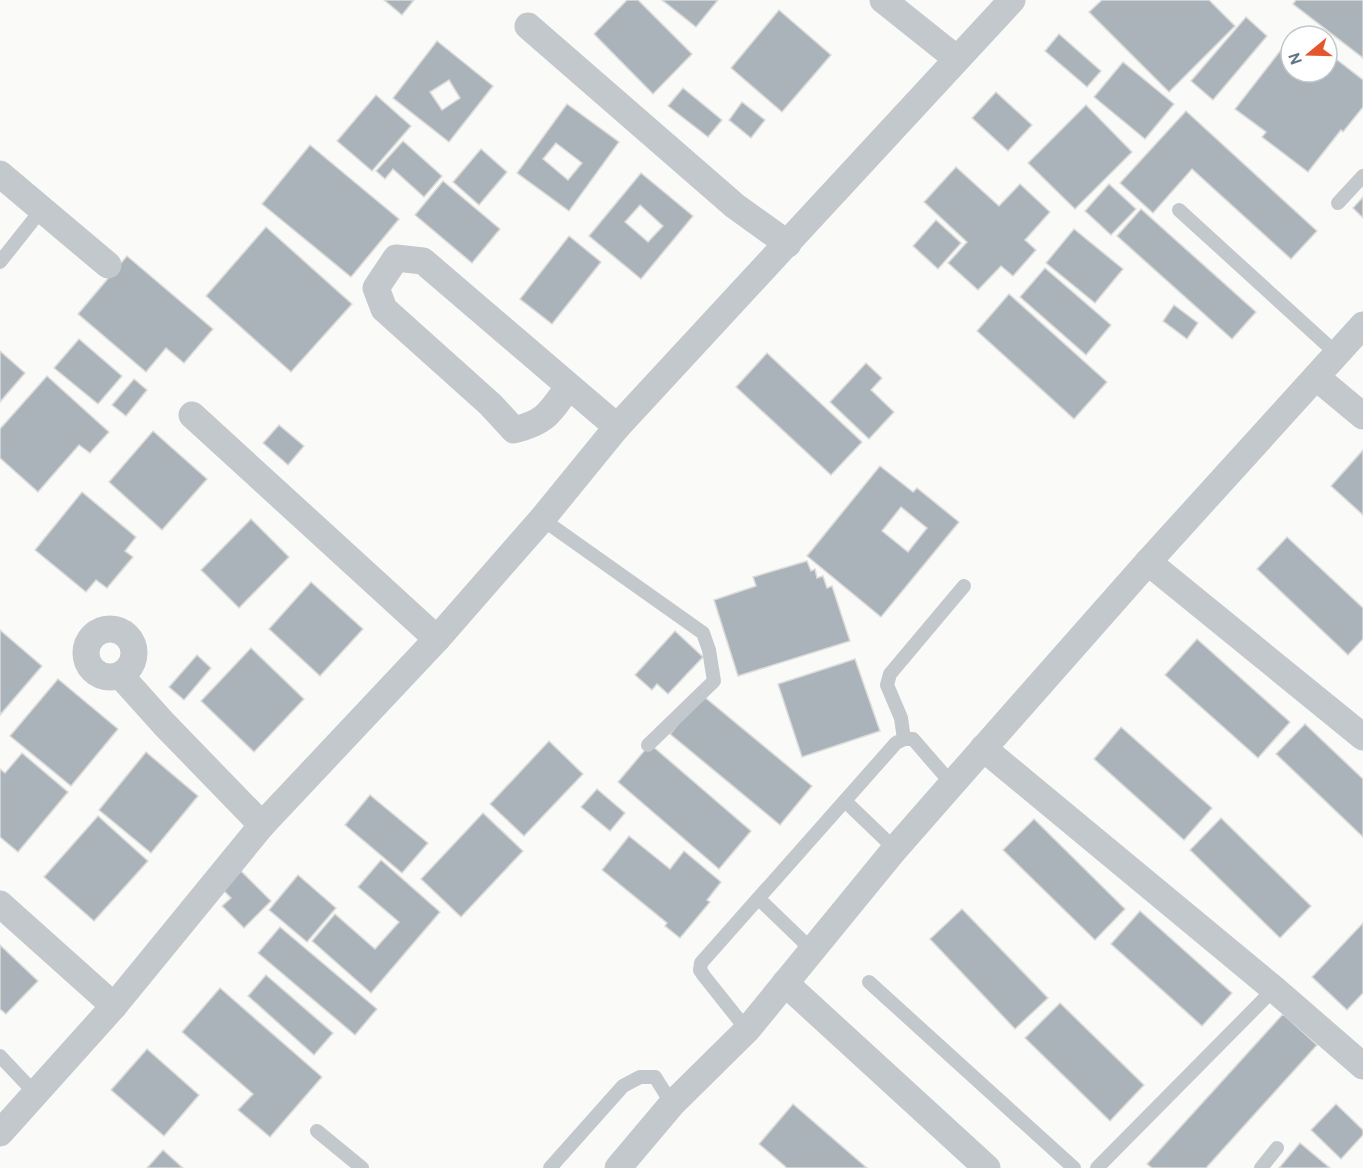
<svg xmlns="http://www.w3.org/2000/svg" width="1363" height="1168" font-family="Overpass,sans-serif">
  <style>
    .building { fill: #aab3b9; stroke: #dcdcda; stroke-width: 1.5; fill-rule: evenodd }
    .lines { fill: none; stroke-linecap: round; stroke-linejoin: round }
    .lane { stroke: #c3c8cc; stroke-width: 14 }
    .street { stroke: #c3c8cc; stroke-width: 27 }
  </style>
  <rect width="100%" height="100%" fill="#fafaf8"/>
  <!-- building -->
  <g class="building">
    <path d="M384,0H414L402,15Z"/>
    <path d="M627,0H638L692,54L653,94L594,34Z"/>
    <path d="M662,0H718L696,27Z"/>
    <path d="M1102,0H1209L1235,26L1169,92L1089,12Z"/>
    <path d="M1296,0H1363V58L1293,4Z"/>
    <path d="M779,10L831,55L782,112L731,68Z"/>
    <path d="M1246,17L1267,36L1213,100L1191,81Z"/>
    <path d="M1059,34L1101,71L1087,87L1045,51Z"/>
    <path d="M1291,37V72H1327V52L1363,80V107L1343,132L1341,130L1308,172L1262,137L1266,132L1235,109Z"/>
    <path d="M437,41L493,86L449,142L393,98ZM449,80L460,98L442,110L430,92Z"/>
    <path d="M1123,62L1174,104L1145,139L1094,97Z"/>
    <path d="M683,88L722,120L708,137L668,106Z"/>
    <path d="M996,92L1032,125L1008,151L972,118Z"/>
    <path d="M376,95L411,126L372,171L337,141Z"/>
    <path d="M742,102L765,120L751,138L729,120Z"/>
    <path d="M567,104L619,142L569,211L517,173ZM556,143L582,163L568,180L543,159Z"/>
    <path d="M1086,105L1132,152L1075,209L1028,163Z"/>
    <path d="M1186,111L1317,231L1291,259L1192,169L1153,213L1120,183Z"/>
    <path d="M403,141L442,176L424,197L393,169L385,179L376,171Z"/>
    <path d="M310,145L399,219L351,277L262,204Z"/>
    <path d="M481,149L507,172L479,205L453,182Z"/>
    <path d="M956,167L999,206L1020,184L1050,212L1025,240L1036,250L1013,276L1001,266L978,290L948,263L967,242L924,202Z"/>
    <path d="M641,173L693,216L641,279L589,236ZM640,205L663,226L648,242L625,222Z"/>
    <path d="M443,181L500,229L472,263L415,215Z"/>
    <path d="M1109,184L1136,209L1111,235L1085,211Z"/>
    <path d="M1363,197V218L1353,208Z"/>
    <path d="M1141,209L1256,312L1232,339L1117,236Z"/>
    <path d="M936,220L961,243L938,269L913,246Z"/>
    <path d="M266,227L352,304L291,372L206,296Z"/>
    <path d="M1074,229L1123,269L1095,303L1046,263Z"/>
    <path d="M569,236L601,262L552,324L520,299Z"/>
    <path d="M127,256L213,329L184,363L166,348L146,372L78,314Z"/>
    <path d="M1045,268L1111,325L1086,355L1020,297Z"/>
    <path d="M1009,294L1107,382L1074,419L977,331Z"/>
    <path d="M1174,305L1198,323L1187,339L1163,321Z"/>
    <path d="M79,339L122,376L98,404L54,368Z"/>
    <path d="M0,351L25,373L0,402Z"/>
    <path d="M767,353L862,442L831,475L736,387Z"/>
    <path d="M866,363L882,378L871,390L894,412L869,439L830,402Z"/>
    <path d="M47,376L109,432L90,453L79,445L38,492L0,458V429Z"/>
    <path d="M134,379L147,390L126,416L112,405Z"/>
    <path d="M279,425L304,446L288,465L263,443Z"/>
    <path d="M153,431L207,479L162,530L109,482Z"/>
    <path d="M1363,450V515L1331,486Z"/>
    <path d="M880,466L913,492L917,488L959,522L881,617L807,556ZM901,507L927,528L908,552L882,531Z"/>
    <path d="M82,492L136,537L125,551L133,557L107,588L96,580L86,592L35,550Z"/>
    <path d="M251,519L289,557L239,608L201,570Z"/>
    <path d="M1287,537L1363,608V639L1348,655L1257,569Z"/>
    <path d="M807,561L811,571L815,569L817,578L823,576L827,588L832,586L850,641L738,676L714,600L756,586L753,577Z"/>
    <path d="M311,582L363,629L320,676L269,629Z"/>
    <path d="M0,630L42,666L0,715Z"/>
    <path d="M675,631L703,657L668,694L657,684L652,690L635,675Z"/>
    <path d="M1197,639L1290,722L1258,758L1165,675Z"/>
    <path d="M251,648L304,699L254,752L201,701Z"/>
    <path d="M197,655L211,668L184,700L169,687Z"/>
    <path d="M855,659L880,731L802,757L778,684Z"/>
    <path d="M58,679L118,729L71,786L10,736Z"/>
    <path d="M702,695L812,786L780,825L670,734Z"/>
    <path d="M1305,724L1363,779V837L1276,754Z"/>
    <path d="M1121,727L1212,808L1184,840L1094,759Z"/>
    <path d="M549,741L583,774L524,836L490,804Z"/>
    <path d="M650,744L751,831L719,869L618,782Z"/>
    <path d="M146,752L198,796L151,853L99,810Z"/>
    <path d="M22,753L68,792L18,852L0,837V769L5,773Z"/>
    <path d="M597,789L625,813L610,831L581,807Z"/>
    <path d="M370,795L428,843L402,873L345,825Z"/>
    <path d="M483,813L523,851L461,917L421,879Z"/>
    <path d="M98,816L148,861L94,921L44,877Z"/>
    <path d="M1221,818L1311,906L1280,938L1190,850Z"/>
    <path d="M1034,819L1125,909L1095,940L1003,850Z"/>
    <path d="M629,836L670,869L684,851L721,882L707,900L710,902L680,938L665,926L667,923L602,870Z"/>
    <path d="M381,860L440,912L371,993L312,941L335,914L375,949L399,922L358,887Z"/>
    <path d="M241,871L271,901L244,928L222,906L231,898L223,890Z"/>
    <path d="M298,875L336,908L307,942L269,910Z"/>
    <path d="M962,909L1048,998L1015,1029L930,939Z"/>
    <path d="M1140,911L1232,993L1202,1026L1111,944Z"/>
    <path d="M1363,923V993L1347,1010L1312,977Z"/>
    <path d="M280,927L377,1009L355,1035L258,953Z"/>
    <path d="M0,945L38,981L6,1014L0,1009Z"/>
    <path d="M266,975L333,1033L314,1055L248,996Z"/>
    <path d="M220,988L322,1077L270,1137L238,1110L253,1094L182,1032Z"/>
    <path d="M1060,1003L1144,1085L1110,1121L1025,1038Z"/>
    <path d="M1283,1014L1317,1045L1206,1168H1152L1147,1164Z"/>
    <path d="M147,1049L199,1095L164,1136L111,1090Z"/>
    <path d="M793,1104L867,1168H787L759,1144Z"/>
    <path d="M1336,1104L1363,1130V1135L1341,1159L1311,1130Z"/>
    <path d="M1300,1143L1330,1168H1279Z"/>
    <path d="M163,1150L183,1168H147Z"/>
  </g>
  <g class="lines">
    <!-- lane -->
    <g class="lane">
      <path d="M1338,203L1363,176"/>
      <path d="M1179,210L1337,354"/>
      <path d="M0,262L42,209"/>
      <path d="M542,519L703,633L709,650L714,681L648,745"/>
      <path d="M904,739L901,718L887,685L890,674L964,586"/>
      <path d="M845,801L895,849"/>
      <path d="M759,899L812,950"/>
      <path d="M869,982L1074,1168"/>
      <path d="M747,1030L704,976L700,970L701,963L896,743L904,739H913L952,784"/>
      <path d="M0,1056L35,1093"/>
      <path d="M317,1131L362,1168"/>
      <path d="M550,1168L623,1086L640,1077H655L672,1104"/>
      <path d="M1097,1168L1274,989"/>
      <path d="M1261,1168L1277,1148"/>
    </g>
    <!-- street -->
    <g class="street">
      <path d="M883,0L957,59"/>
      <path d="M528,26L735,206L788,244"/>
      <path d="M0,174L108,265"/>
      <path d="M1316,377L1363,416"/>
      <path d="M569,386C550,412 547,422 514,430L491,405L384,309L376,288L396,258L423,261L617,427"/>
      <path d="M192,415L437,639"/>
      <path d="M1148,562L1363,737"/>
      <circle cx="110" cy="653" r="24"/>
      <path d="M120,675L164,724L262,825"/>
      <path d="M983,748L1274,989L1363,1066"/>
      <path d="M0,904L114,1006"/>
      <path d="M785,983L987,1168"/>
      <path d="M0,1133L114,1006L262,825L437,639L542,519L617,427L1012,0"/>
      <path d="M618,1168L672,1104L747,1030L895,849L952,784L1148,562L1363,325"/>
    </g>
  </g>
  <!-- north arrow -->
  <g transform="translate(1309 54) rotate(251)"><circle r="28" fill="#ffffff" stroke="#c1c8cd" stroke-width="1.5"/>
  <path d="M0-4.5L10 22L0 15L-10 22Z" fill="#e4572e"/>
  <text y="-9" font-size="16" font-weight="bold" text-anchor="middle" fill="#657683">N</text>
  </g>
</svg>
